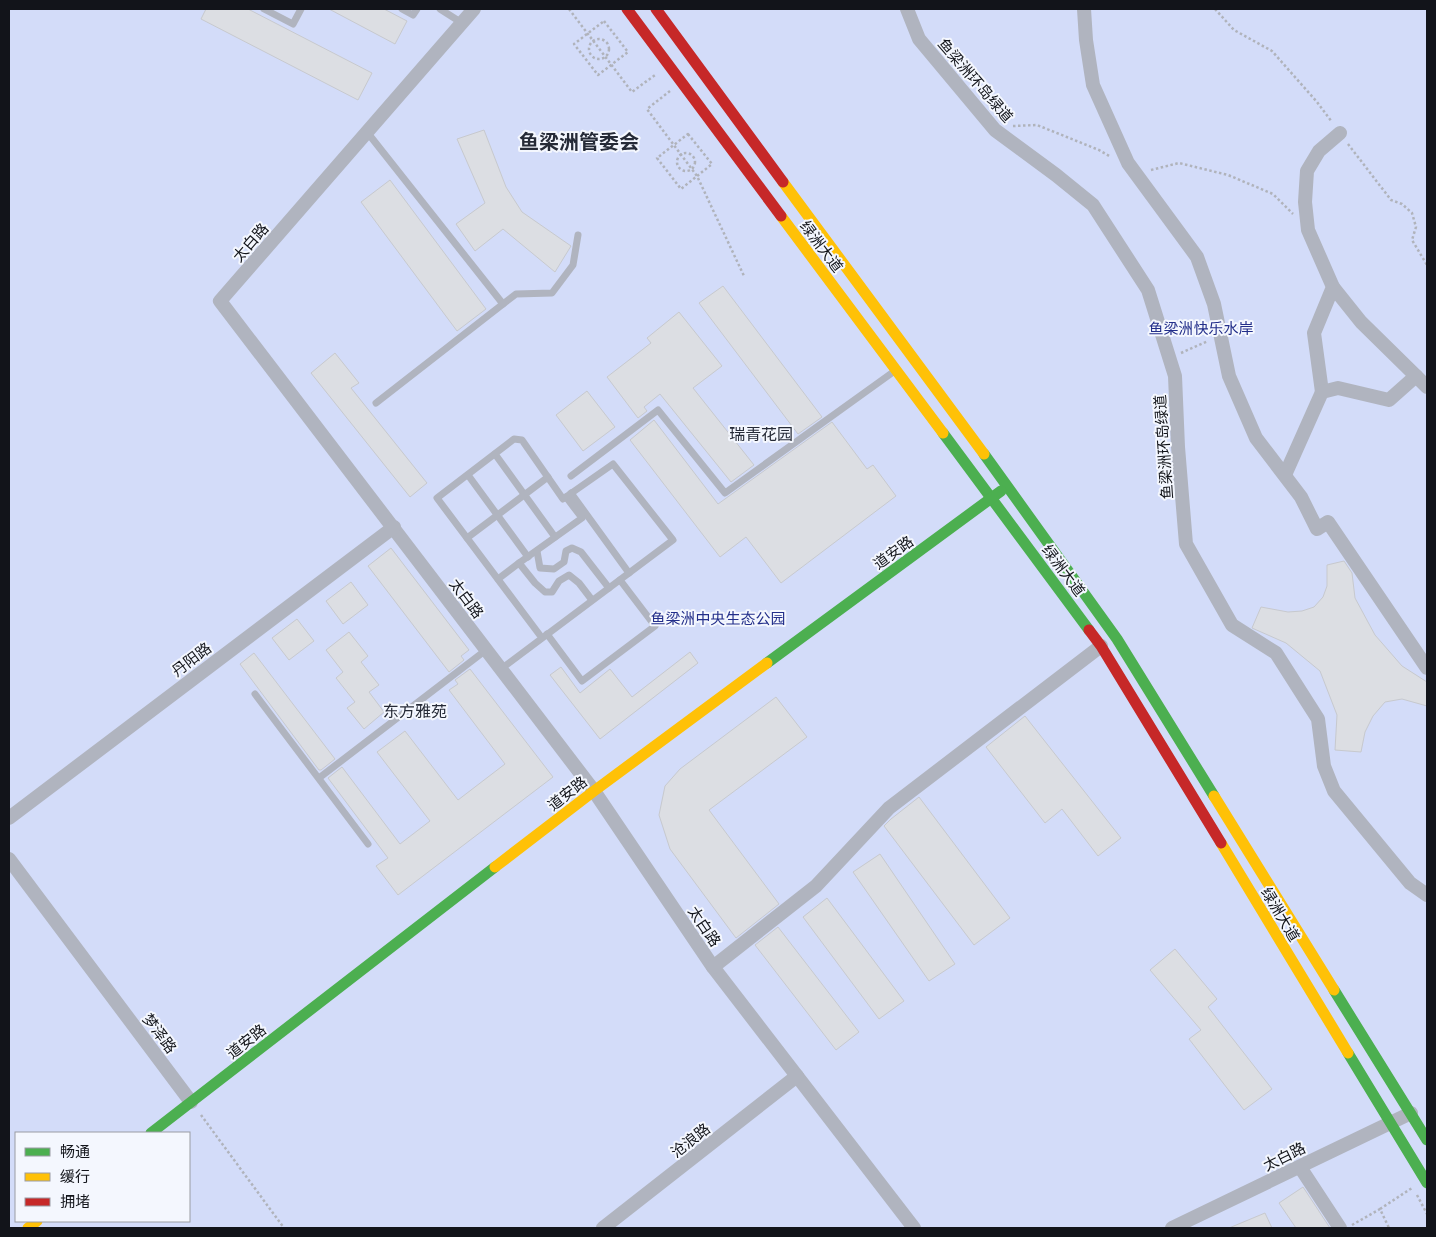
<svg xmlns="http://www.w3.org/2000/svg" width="1436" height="1237" font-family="'Noto Sans','Noto Sans SC',sans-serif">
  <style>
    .park { fill: #d3dcf9; fill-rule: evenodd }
    .building { fill: #dcdee3; stroke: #c7c9ce }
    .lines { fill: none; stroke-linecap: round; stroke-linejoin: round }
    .path { stroke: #b0b3bb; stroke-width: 2.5; stroke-dasharray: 2.5 2.5; stroke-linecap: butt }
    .lane { stroke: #b0b4bf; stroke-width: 7 }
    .street { stroke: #b0b4bf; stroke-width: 14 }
    .fast { stroke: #4caf50; stroke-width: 11 }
    .slow { stroke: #ffc107; stroke-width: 11 }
    .jam { stroke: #c62828; stroke-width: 11 }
    .labels { text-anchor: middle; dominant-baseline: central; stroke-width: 4; stroke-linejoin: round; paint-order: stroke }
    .street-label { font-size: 15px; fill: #12141a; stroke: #f4f7fe }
    .park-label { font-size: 15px; fill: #222e8a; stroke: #f4f7fe }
    .neighbourhood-label { font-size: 16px; fill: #252a37; stroke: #f4f7fe }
    .district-label { font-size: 20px; font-weight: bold; fill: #252a37; stroke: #f4f7fe }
  </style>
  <rect width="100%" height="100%" fill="#f6f8fc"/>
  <!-- park -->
  <path class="park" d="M9,9H1427V1228H9ZM16,1133H189V1221H16Z"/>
  <!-- building -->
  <g class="building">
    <path d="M206,9H248L372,73L358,100L201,19Z"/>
    <path d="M329,9H384L407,21L395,44Z"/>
    <path d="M484,130L506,187L522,212L571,246L555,272L503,229L475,251L456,224L485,203L457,139Z"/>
    <path d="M390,180L486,309L457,331L361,202Z"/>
    <path d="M723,286L822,417L798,434L699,303Z"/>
    <path d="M679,312L722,366L693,388L754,465L731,482L660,394L644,407L647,411L638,418L607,377L651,343L647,338Z"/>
    <path d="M335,353L359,383L351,388L427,483L410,497L311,373Z"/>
    <path d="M587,391L615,427L583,451L556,415Z"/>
    <path d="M654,420L718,504L832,422L867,469L873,465L896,496L781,583L746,537L720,557L630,440Z"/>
    <path d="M391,548L469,650L461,656L464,660L449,672L368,566Z"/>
    <path d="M1344,561L1352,573L1355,598L1375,635L1402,666L1427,682V706L1402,699L1385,702L1373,716L1365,732L1361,752L1335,750L1337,715L1320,671L1286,643L1252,628L1261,607L1288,612L1302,611L1314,607L1323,597L1327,586V565Z"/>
    <path d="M351,582L368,605L343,624L326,601Z"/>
    <path d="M297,619L314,641L289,660L272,638Z"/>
    <path d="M349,632L368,656L361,662L379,685L369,692L384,712L364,729L347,708L355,702L336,678L343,672L326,650Z"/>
    <path d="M690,652L698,663L600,739L550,675L561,667L580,693L610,669L632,697Z"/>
    <path d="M254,653L335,759L321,770H319L240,664Z"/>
    <path d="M470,669L553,777L398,895L376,866L388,858L328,778L342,767L400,844L430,821L377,752L405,731L458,800L505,764L449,690L458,684L455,680Z"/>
    <path d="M776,697L807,737L709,810L779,904L736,938L670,849L659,815L665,786L680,769Z"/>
    <path d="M1025,716L1121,838L1098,856L1062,809L1045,823L986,747Z"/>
    <path d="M919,797L1010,918L974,945L884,826L891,819Z"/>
    <path d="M880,854L955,964L929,981L853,872Z"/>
    <path d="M827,898L904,1001L879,1019L803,917Z"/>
    <path d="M778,927L859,1032L836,1050L755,945Z"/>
    <path d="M1175,949L1217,999L1208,1007L1272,1089L1244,1110L1189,1039L1201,1030L1150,970Z"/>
    <path d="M1303,1187L1307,1193L1330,1228H1296L1279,1203Z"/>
    <path d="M1265,1213L1272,1228H1229Z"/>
  </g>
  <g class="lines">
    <!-- path -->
    <g class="path">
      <path d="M569,9L632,92L655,75"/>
      <path d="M1215,9L1234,30L1272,51L1317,102L1332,122"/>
      <path d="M604,21L628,52L598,75L574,44Z"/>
      <circle cx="599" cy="49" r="10"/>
      <path d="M670,91L647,109L697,176L744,276"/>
      <path d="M1013,126L1037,125L1099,150L1111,157"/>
      <path d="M688,134L712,164L681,189L657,158Z"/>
      <path d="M1348,144L1391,200L1402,204L1412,213L1416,227L1412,240L1427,265"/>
      <circle cx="686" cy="162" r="9"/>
      <path d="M1151,170L1179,163L1228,175L1273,194L1293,214"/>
      <path d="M1181,353L1208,341"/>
      <path d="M201,1115L284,1228"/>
      <path d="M1417,1195L1427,1214"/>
      <path d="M1380,1209L1412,1188"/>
      <path d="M1352,1225L1380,1209L1389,1228"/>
    </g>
    <!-- lane -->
    <g class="lane">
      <path d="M264,9L293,24L301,9"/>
      <path d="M402,9L413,15L417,9"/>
      <path d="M440,9L462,23"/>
      <path d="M367,132L503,304L376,403"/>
      <path d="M503,304L516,294L552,293L573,265L578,235"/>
      <path d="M495,454L555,537"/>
      <path d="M468,475L528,557"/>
      <path d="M571,476L658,410L725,493L896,370"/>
      <path d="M571,493L629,573"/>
      <path d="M566,497L582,518L519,563L535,583L545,592H552L559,581L569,575L579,583L592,600"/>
      <path d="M467,538L548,477"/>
      <path d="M537,551L540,568L554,569L564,562L566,551L572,548L581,552L609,588"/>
      <path d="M498,579L519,563"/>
      <path d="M547,634L582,681L655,626L620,580"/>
      <path d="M501,669L673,540L613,464L563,499L522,440L514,439L437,498L542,638"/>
      <path d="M255,694L368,844"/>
      <path d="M319,778L486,650"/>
    </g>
    <!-- street -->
    <g class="street">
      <path d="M474,9L220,301L594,791L713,967L914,1228"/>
      <path d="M907,9L919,39L995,130L1056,175L1093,205L1148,290L1175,376L1178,447L1186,544L1232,625L1276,653L1318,719L1324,766L1334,791L1410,883L1427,895"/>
      <path d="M1084,9L1086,40L1093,85L1128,163L1197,257L1214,304L1229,376L1256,438L1301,497L1317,529L1328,522L1427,668"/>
      <path d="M1416,376L1427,387"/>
      <path d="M1322,392L1314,333L1333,287L1308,230L1305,202L1307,171L1319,151L1340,133"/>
      <path d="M1285,475L1322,392L1338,388L1389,400L1416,376L1361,322L1333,287"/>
      <path d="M9,818L394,527"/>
      <path d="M9,859L191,1102"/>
      <path d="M713,967L816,886L889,808L1101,646"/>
      <path d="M1300,1167L1340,1228"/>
      <path d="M603,1228L797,1076"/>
      <path d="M1172,1228L1411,1113"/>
    </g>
    <!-- fast -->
    <g class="fast">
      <path d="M943,433L1089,630"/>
      <path d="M984,454L1117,639L1214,796"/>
      <path d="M767,663L1001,491"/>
      <path d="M1334,990L1427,1140"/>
      <path d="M1348,1053L1427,1183"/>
      <path d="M151,1133L495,867"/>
    </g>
    <!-- slow -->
    <g class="slow">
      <path d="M783,182L984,454"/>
      <path d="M781,216L943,433"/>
      <path d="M1214,796L1334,990"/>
      <path d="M1221,843L1348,1053"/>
      <path d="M495,867L594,791L767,663"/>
      <path d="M28,1228L37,1221"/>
    </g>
    <!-- jam -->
    <g class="jam">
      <path d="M627,9L781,216"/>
      <path d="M656,9L783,182"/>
      <path d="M1089,630L1101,646L1221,843"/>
    </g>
  </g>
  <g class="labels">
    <!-- street labels -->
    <g class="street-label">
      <text transform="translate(976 80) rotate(49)">鱼梁洲环岛绿道</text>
      <text transform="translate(250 242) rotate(-49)">太白路</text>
      <text transform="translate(822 246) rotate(53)">绿洲大道</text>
      <text transform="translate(1163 447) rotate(-94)">鱼梁洲环岛绿道</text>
      <text transform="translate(893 552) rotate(-36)">道安路</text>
      <text transform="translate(1064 570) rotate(53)">绿洲大道</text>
      <text transform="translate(467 598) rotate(53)">太白路</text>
      <text transform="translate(191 659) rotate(-37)">丹阳路</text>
      <text transform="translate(567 793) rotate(-38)">道安路</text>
      <text transform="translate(1281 914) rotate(59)">绿洲大道</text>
      <text transform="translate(705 926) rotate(56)">太白路</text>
      <text transform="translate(160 1033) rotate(53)">梦泽路</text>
      <text transform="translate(246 1041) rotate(-38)">道安路</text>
      <text transform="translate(690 1140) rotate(-38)">沧浪路</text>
      <text transform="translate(1284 1156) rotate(-26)">太白路</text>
    </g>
    <!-- park labels -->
    <g class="park-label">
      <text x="1201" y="328">鱼梁洲快乐水岸</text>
      <text x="718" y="618">鱼梁洲中央生态公园</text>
    </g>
    <!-- neighbourhood labels -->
    <g class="neighbourhood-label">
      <text x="761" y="434">瑞青花园</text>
      <text x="415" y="711">东方雅苑</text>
    </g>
    <!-- district labels -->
    <g class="district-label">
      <text x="579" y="141">鱼梁洲管委会</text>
    </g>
  </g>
  <!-- border -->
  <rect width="1436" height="1237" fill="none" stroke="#12141a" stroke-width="20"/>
  <!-- legend -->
  <rect x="15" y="1132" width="175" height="90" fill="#f4f7fe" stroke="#9a9ca3"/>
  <rect x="25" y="1148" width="25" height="8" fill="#4caf50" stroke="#9a9ca3"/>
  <text x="60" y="1157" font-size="15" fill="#12141a">畅通</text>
  <rect x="25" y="1173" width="25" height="8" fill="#ffc107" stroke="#9a9ca3"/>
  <text x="60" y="1182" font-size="15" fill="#12141a">缓行</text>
  <rect x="25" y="1198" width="25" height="8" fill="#c62828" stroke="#9a9ca3"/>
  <text x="60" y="1207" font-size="15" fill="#12141a">拥堵</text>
</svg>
